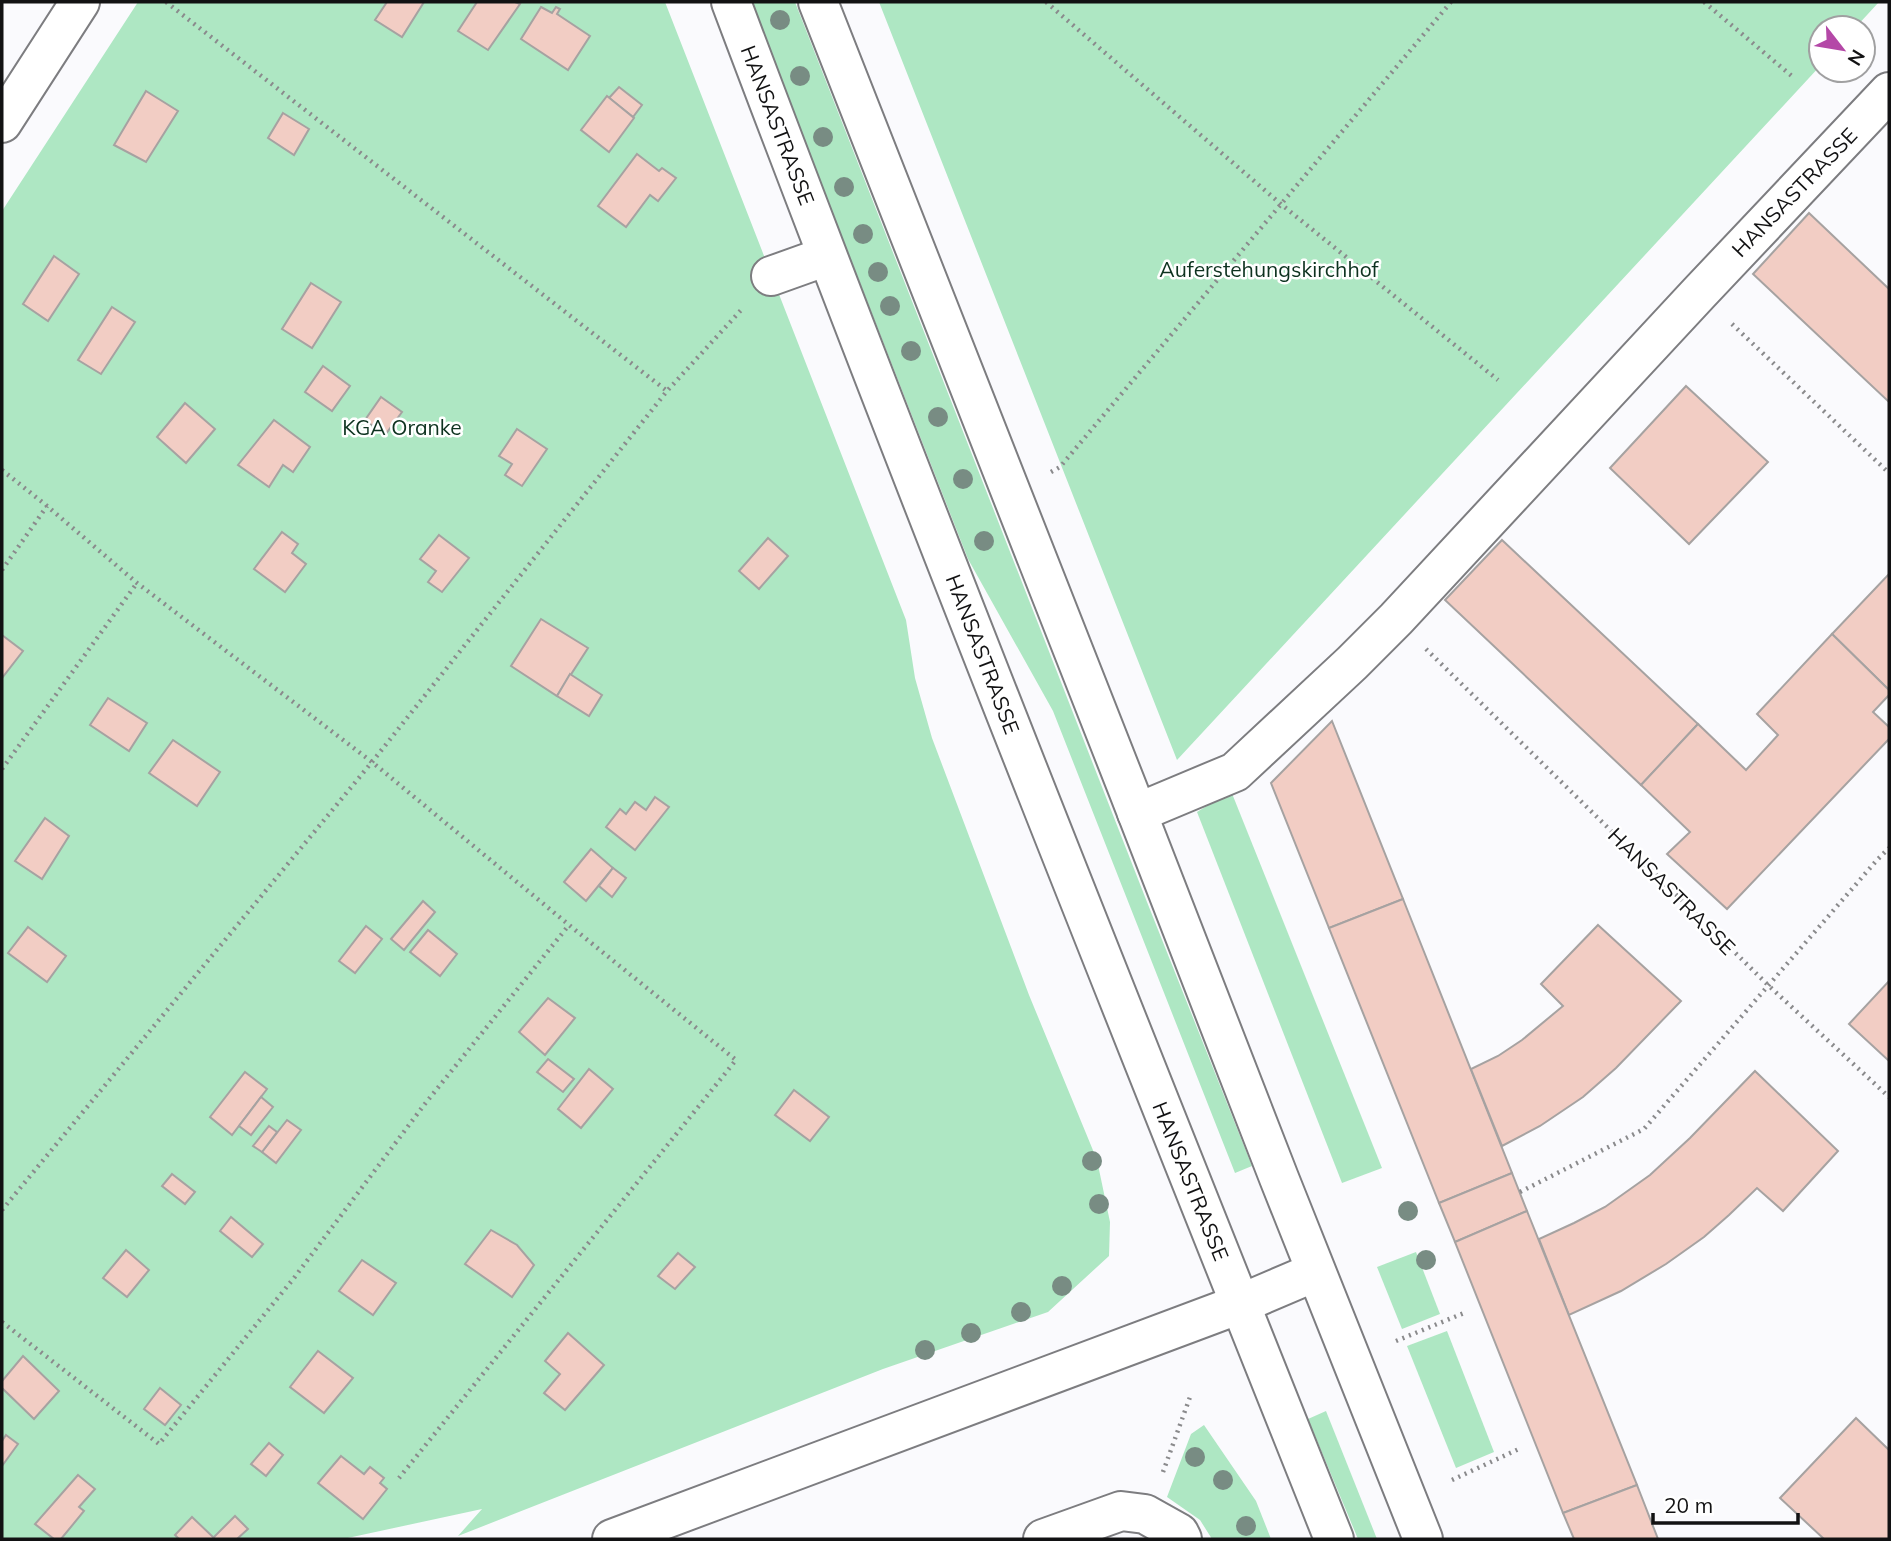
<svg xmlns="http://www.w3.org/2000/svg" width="1891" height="1541" font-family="Mulish,sans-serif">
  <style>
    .green { fill: #aee7c3 }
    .building { fill: #f2cdc4; stroke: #a6a2a1; stroke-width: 2 }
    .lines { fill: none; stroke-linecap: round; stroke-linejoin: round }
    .minor-casing { stroke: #7d7d80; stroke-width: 42 }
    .major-casing { stroke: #7d7d80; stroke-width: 42 }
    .path { stroke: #8a8a8c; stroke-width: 4.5; stroke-dasharray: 2 5; stroke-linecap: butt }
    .minor { stroke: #fff; stroke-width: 38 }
    .major { stroke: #fff; stroke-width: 38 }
    .tree { fill: #788c83 }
    .labels { text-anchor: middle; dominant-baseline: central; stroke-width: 5; stroke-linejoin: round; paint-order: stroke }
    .street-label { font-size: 21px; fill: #121213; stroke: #fff }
    .park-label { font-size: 21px; fill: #0d321f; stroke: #fff }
  </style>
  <rect width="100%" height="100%" fill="#fafafd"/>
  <!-- green -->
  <g class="green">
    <path d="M138,2H665L906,620L915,678L932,738L1029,995L1097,1160L1110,1222L1109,1256L1048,1312L883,1369L458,1536L482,1509L343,1539H2V211Z"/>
    <path d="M750,2H795L1147,902L1252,1166L1235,1173L1053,711L968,559Z"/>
    <path d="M879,2H1879L1855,28H1821V65L1177,760Z"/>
    <path d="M1231,791L1382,1168L1342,1183L1197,812Z"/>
    <path d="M1416,1252L1440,1314L1402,1329L1377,1267Z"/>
    <path d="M1447,1331L1494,1452L1456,1468L1407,1346Z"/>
    <path d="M1326,1411L1377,1539H1358L1308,1419Z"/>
    <path d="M1204,1425L1256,1501L1271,1539H1212L1200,1520L1167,1497L1191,1434Z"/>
  </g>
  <!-- building -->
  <g class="building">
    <path d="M387,2H424L402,37L375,20Z"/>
    <path d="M477,2H515L520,4L488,50L458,31Z"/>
    <path d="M541,7L552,13L556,7L560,9L557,14L590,36L568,70L521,39Z"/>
    <path d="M619,87L642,105L633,117L609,98Z"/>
    <path d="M146,91L178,111L146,162L114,145Z"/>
    <path d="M607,96L634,118L609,152L581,130Z"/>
    <path d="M283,113L309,129L294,155L268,138Z"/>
    <path d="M637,154L659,171L662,168L676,178L658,201L650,195L626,227L598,206Z"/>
    <path d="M1809,213L1889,289V402L1753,274Z"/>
    <path d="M54,256L79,274L48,321L23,304Z"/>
    <path d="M311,283L341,302L312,348L282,329Z"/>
    <path d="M112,307L135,322L101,374L78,360Z"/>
    <path d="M323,366L350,386L332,411L305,392Z"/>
    <path d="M1686,386L1768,462L1689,544L1610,468Z"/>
    <path d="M381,397L402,412L385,435L365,420Z"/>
    <path d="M185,403L215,429L186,463L157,437Z"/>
    <path d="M274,420L310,447L293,472L283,465L269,487L238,465Z"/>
    <path d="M517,429L547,449L522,486L505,475L512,464L499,456Z"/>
    <path d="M282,532L298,544L292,553L306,564L285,592L254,569Z"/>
    <path d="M439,535L469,558L442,592L428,582L436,571L420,559Z"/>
    <path d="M768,538L788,556L759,589L739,571Z"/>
    <path d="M1502,540L1698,724L1641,785L1445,600Z"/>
    <path d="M1889,574V690L1832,634Z"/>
    <path d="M541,619L588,648L557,696L511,666Z"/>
    <path d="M1832,634L1889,690V695L1873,712L1889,727V739L1727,909L1667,854L1690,832L1641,785L1698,724L1746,770L1778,735L1757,714Z"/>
    <path d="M2,635L23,651L2,678Z"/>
    <path d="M570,674L602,695L589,716L557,696Z"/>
    <path d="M108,698L147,723L129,751L90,725Z"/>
    <path d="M1332,721L1403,899L1329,928L1271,783Z"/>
    <path d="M173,740L220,772L197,806L149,773Z"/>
    <path d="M655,797L669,807L635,850L606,827L620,809L626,814L635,802L646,810Z"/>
    <path d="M45,818L69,836L42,879L15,861Z"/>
    <path d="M591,849L613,868L586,901L564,882Z"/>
    <path d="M613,868L626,878L612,897L599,886Z"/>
    <path d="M1403,899L1512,1173L1439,1203L1329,928Z"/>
    <path d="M423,901L435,912L404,950L391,939Z"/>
    <path d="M1598,925L1681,1001L1616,1068L1583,1097L1540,1126L1502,1146L1471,1069L1498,1056L1522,1040L1563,1006L1541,984Z"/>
    <path d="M366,926L382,939L355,973L339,961Z"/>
    <path d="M28,927L66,956L47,982L8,953Z"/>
    <path d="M428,930L457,954L440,976L410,952Z"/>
    <path d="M1889,981V1061L1849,1024Z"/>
    <path d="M548,998L575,1018L545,1055L519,1032Z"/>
    <path d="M548,1059L574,1079L563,1092L537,1072Z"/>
    <path d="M589,1069L613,1089L581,1128L558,1109Z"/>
    <path d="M1755,1071L1838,1151L1783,1211L1757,1188L1729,1215L1704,1237L1666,1264L1621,1291L1569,1315L1539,1239L1574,1223L1605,1207L1650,1175L1690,1138Z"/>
    <path d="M245,1072L267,1089L232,1135L210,1117Z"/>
    <path d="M794,1090L829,1117L810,1141L775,1115Z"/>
    <path d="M261,1097L273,1107L251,1135L239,1126Z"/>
    <path d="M287,1120L301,1130L276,1163L262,1152Z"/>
    <path d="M269,1126L277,1132L262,1152L253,1146Z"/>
    <path d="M1512,1173L1527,1211L1455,1242L1439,1203Z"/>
    <path d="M172,1174L195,1192L185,1204L162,1186Z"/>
    <path d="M1527,1211L1637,1485L1563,1513L1455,1242Z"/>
    <path d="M231,1217L263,1244L252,1257L220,1231Z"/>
    <path d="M491,1230L517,1245L534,1265L512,1297L465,1264Z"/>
    <path d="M126,1250L149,1270L127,1297L103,1278Z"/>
    <path d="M678,1253L695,1267L675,1289L658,1276Z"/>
    <path d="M362,1260L396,1283L373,1315L339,1291Z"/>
    <path d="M568,1333L604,1365L565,1410L544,1393L560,1374L545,1361Z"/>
    <path d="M318,1351L353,1378L324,1413L290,1387Z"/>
    <path d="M23,1356L59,1391L34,1419L2,1388V1381Z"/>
    <path d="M160,1388L181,1405L165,1425L144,1409Z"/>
    <path d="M1856,1418L1889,1450V1539H1824L1780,1498Z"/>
    <path d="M6,1435L18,1444L2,1466V1441Z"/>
    <path d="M269,1443L283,1455L266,1476L251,1464Z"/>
    <path d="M341,1456L364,1474L370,1467L384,1478L380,1483L387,1489L363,1519L318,1483Z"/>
    <path d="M78,1475L95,1489L79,1507L84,1511L61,1539H54L35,1524Z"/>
    <path d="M1637,1485L1658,1539H1574L1563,1513Z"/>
    <path d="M235,1516L248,1529L237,1539H212Z"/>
    <path d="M192,1517L214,1538L212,1539H179L175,1535Z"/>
  </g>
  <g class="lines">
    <!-- minor casing -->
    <g class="minor-casing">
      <g id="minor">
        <path d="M2,123L80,2"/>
        <path d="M771,276L827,256"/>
        <path d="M1137,813L1235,772L1352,663L1396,619L1699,293L1889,92"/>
        <path d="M612,1539L1240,1304L1315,1272"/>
        <path d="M1043,1539L1121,1511L1145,1514L1179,1533L1182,1539"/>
      </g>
    </g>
    <!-- major casing -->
    <g class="major-casing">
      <g id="major">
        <path d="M731,2C925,517 1130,1028 1334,1539"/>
        <path d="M818,2L1127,787L1279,1178L1423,1539"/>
      </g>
    </g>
    <!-- path -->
    <g class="path">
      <path d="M166,2L667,391"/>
      <path d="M1046,2L1282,205L1498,380"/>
      <path d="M1704,2L1793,77"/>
      <path d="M1732,324L1889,473"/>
      <path d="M2,470L47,506L137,583L372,762L569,925L736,1060L399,1478"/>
      <path d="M1051,472L1060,467L1451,2"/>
      <path d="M2,570L47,506"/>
      <path d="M1426,649L1769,986L1889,1097"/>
      <path d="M2,769L137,583"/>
      <path d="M1520,1192L1644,1129L1877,860L1889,848"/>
      <path d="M2,1210L372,762L667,391L743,308"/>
      <path d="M2,1322L159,1444L294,1278L424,1105L569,925"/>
      <path d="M1396,1341L1464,1313"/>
      <path d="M1163,1472L1190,1397"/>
      <path d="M1452,1480L1521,1448"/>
    </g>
    <!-- minor -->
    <use href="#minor" class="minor"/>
    <!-- major -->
    <use href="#major" class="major"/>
  </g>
  <!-- trees -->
  <g class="tree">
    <circle cx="780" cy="20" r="10"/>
    <circle cx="800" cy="76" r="10"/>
    <circle cx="823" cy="137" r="10"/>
    <circle cx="844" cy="187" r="10"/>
    <circle cx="863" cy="234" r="10"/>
    <circle cx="878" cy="272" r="10"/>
    <circle cx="890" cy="306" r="10"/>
    <circle cx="911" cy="351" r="10"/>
    <circle cx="938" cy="417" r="10"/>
    <circle cx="963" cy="479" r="10"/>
    <circle cx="984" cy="541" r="10"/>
    <circle cx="1092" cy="1161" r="10"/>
    <circle cx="1099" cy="1204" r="10"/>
    <circle cx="1408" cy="1211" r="10"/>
    <circle cx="1426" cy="1260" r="10"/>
    <circle cx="1062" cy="1286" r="10"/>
    <circle cx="1021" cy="1312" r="10"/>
    <circle cx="971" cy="1333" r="10"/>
    <circle cx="925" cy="1350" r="10"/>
    <circle cx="1195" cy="1457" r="10"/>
    <circle cx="1223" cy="1480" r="10"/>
    <circle cx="1246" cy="1526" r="10"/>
  </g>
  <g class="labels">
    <!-- street labels -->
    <g class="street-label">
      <text transform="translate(778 125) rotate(69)">HANSASTRASSE</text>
      <text transform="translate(1794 192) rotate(-46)">HANSASTRASSE</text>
      <text transform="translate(983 654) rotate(69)">HANSASTRASSE</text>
      <text transform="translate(1672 891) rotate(45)">HANSASTRASSE</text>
      <text transform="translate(1191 1181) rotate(68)">HANSASTRASSE</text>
    </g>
    <!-- park labels -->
    <g class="park-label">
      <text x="1269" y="269">Auferstehungskirchhof</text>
      <text x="402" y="427">KGA Oranke</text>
    </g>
  </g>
  <!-- border -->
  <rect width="1891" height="1541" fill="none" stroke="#121213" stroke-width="7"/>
  <!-- north arrow -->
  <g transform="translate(1842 49) rotate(121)"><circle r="33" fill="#ffffff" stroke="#a0a0a1" stroke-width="2"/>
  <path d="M0-5L12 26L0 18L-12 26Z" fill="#b448a7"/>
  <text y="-10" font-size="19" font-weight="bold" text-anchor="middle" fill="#121213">N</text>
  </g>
  <!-- scale -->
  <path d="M1653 1513v10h145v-10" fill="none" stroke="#121213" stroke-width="3.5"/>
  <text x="1664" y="1513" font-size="21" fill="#121213" stroke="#ffffff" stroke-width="5" paint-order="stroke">20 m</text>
</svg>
